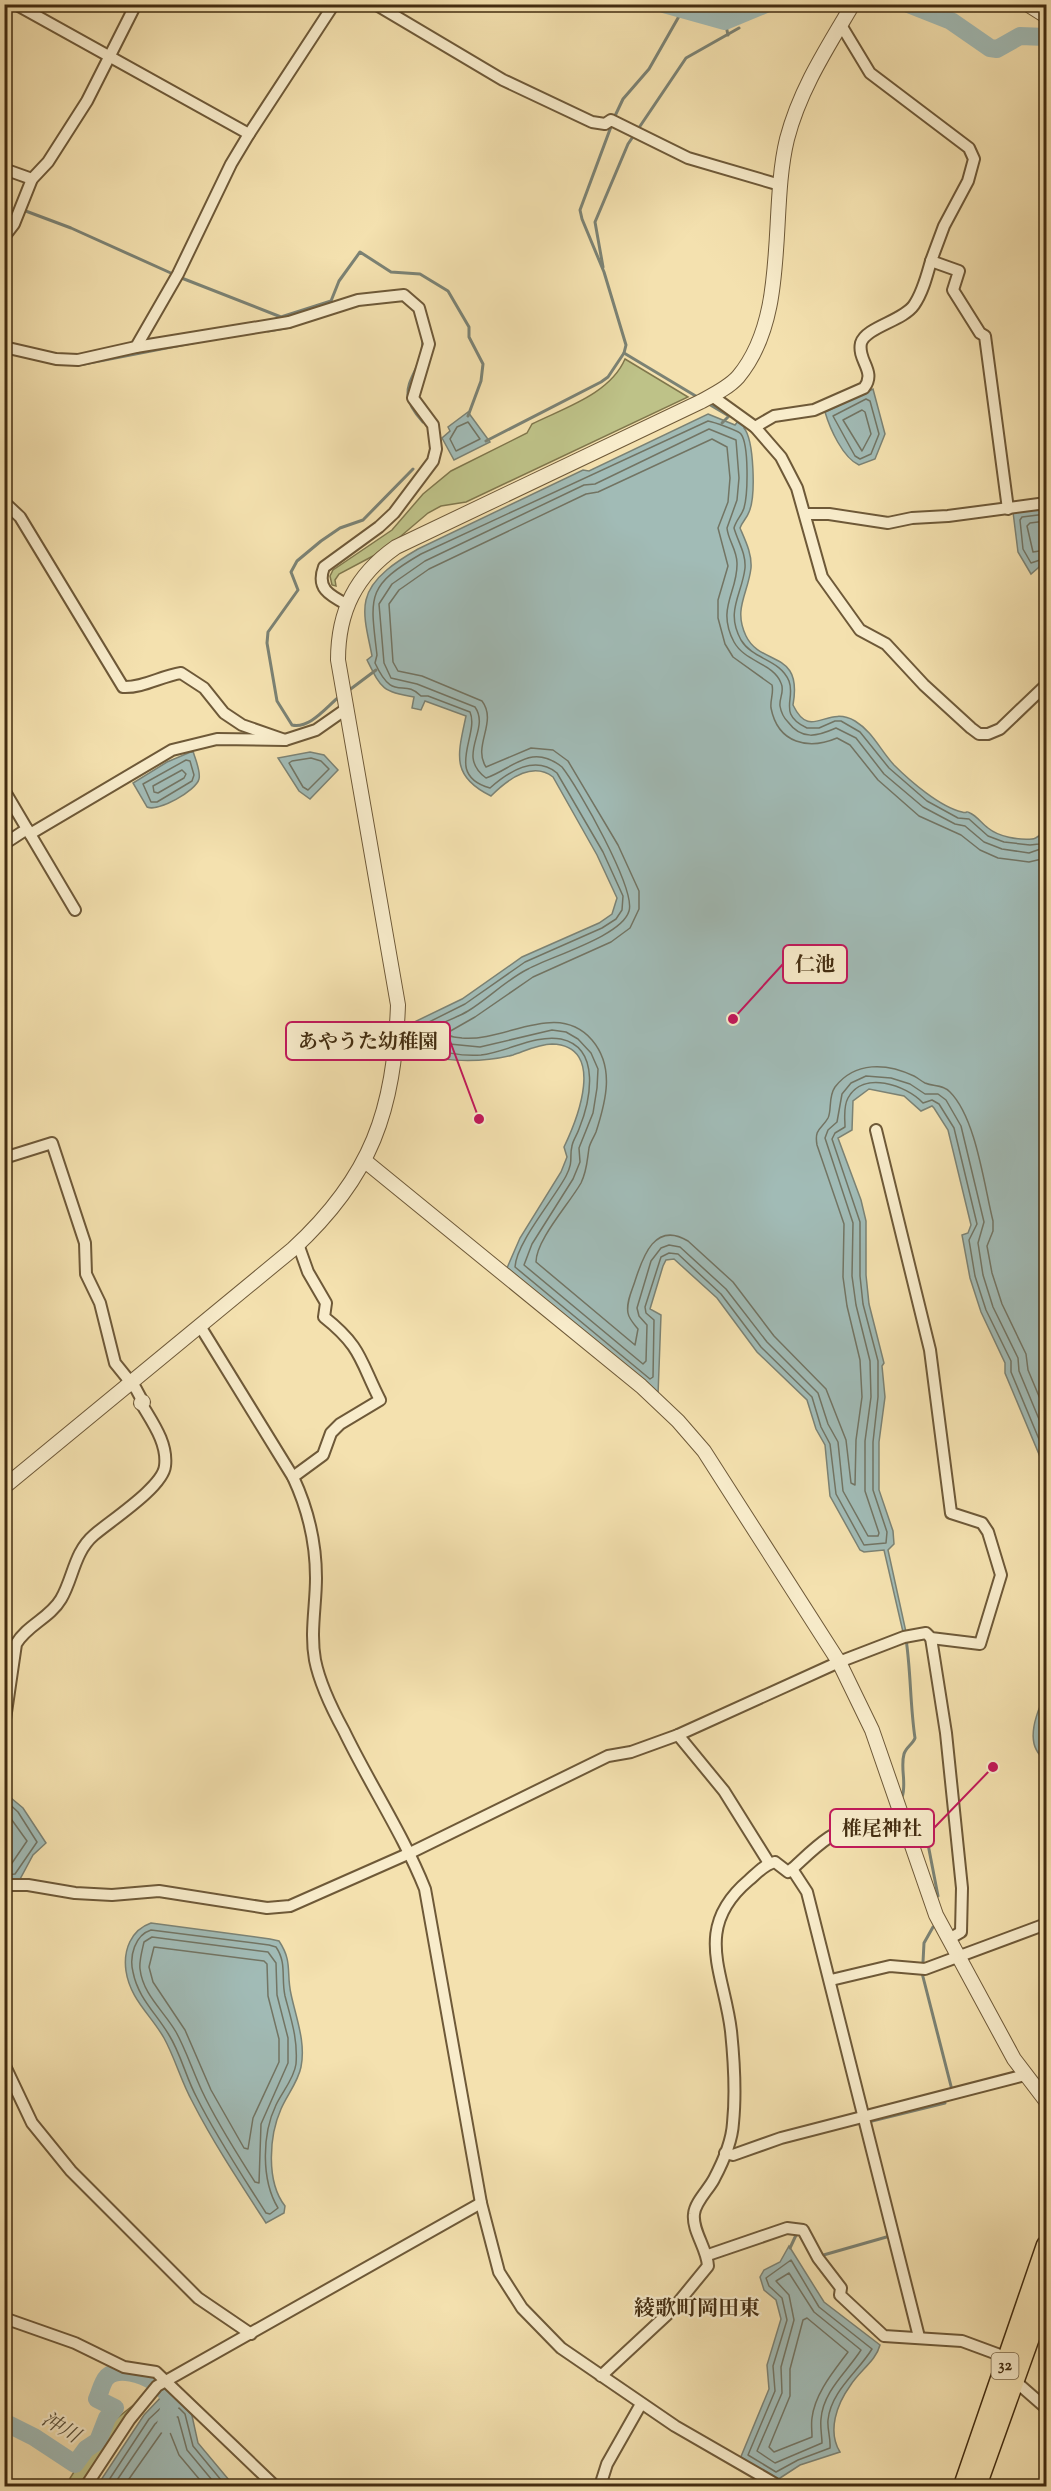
<svg xmlns="http://www.w3.org/2000/svg" width="1051" height="2491" font-family="'Sorts Mill Goudy','Noto Serif JP',serif">
  <style>
    .green { fill: #bec288; stroke: #80774c; stroke-width: 1.5 }
    .water { fill: #a1bbb6; stroke: #7b8274; stroke-width: 1.5 }
    .lines { fill: none; stroke-linecap: round; stroke-linejoin: round }
    .shore { stroke: #727463; stroke-width: 1.5 }
    .stream { stroke: #7b8274; stroke-width: 3 }
    .river { stroke: #a1bbb6; stroke-width: 18 }
    .minor-casing { stroke: #6e5938; stroke-width: 14 }
    .tertiary-casing { stroke: #6e5938; stroke-width: 16 }
    .trunk-casing { stroke: #422c10; stroke-width: 21 }
    .minor { stroke: #f8eccb; stroke-width: 10 }
    .tertiary { stroke: #f8eccb; stroke-width: 14 }
    .trunk { stroke: #f4e1af; stroke-width: 18 }
    .labels { text-anchor: middle; dominant-baseline: central; stroke-width: 4.5; stroke-linejoin: round; paint-order: stroke }
    .shield { fill: #f8eccb; stroke: #796648; stroke-width: 1.5 }
    .shield-label { font-size: 16px; font-weight: bold; fill: #422c10 }
    .water-label { font-size: 20px; font-style: italic; fill: #5a503a; stroke: #f8eccb }
    .quarter-label { font-size: 21px; font-weight: bold; fill: #422c10; stroke: #f8eccb }
    .leader { fill: none; stroke: #c2185b; stroke-width: 2 }
    .callout-dot { fill: #c2185b; stroke: #f8eccb; stroke-width: 2 }
    .callout { fill: #f8eccb; stroke: #c2185b; stroke-width: 2 }
    .callout-label { font-size: 20px; text-anchor: middle; font-weight: bold; fill: #422c10 }
  </style>
  <rect width="100%" height="100%" fill="#f4e1af"/>
  <filter id="stains"><feTurbulence type="fractalNoise" baseFrequency=".00333" numOctaves="4"/><feColorMatrix values="0 0 0 0 .2 0 0 0 0 .09 0 0 0 0 .02 0 0 0 .5 -.17"/></filter>
  <radialGradient id="worn" r=".72"><stop offset=".6" stop-color="#630" stop-opacity="0"/><stop offset="1" stop-color="#630" stop-opacity=".3"/></radialGradient>
  <!-- green -->
  <g class="green">
    <path d="M625,359L688,397L466,502L441,506L428,513L401,536L373,556L339,574L335,580L336,586L332,585L330,576L333,570L392,530L423,494L451,471L527,433L532,424C564,408 610,394 625,359Z"/>
    <path d="M141,2399L81,2486H65L88,2450L99,2442L106,2427Z"/>
  </g>
  <!-- water -->
  <g class="water">
    <path d="M873,389L885,434L875,459L859,465C843,458 830,429 825,412Z"/>
    <path d="M468,412L490,442L454,460L442,438L450,431L448,427Z"/>
    <path d="M708,414L735,425L739,420L746,425L744,428C754,440 756,496 749,512C747,518 742,522 740,528C746,542 752,554 751,568C748,594 733,609 746,636C761,667 803,649 793,705C811,742 826,704 855,721C873,732 880,750 894,765C910,781 940,807 962,812C969,814 964,810 970,813C977,816 982,824 988,828C999,837 1018,840 1032,839C1038,839 1040,833 1046,831V1471L1005,1373V1363L981,1312L970,1278L962,1235L968,1233L971,1225L948,1130L934,1108L932,1106L921,1111L904,1096L869,1089L853,1101L852,1130L838,1138L861,1200L866,1221V1275L869,1304L884,1363L882,1366L885,1397L879,1442V1490L893,1531L894,1544L888,1550L906,1632H903L884,1550L864,1552L860,1550L830,1496L825,1445L816,1429L807,1400L757,1352L717,1298L674,1259L666,1260L663,1266L650,1309L661,1315L658,1395L507,1268L520,1238L561,1172L567,1157L564,1147C577,1120 607,1046 552,1044C539,1044 525,1051 513,1055C482,1063 428,1064 401,1045L404,1027L462,999L522,957L599,923L612,914L617,898L597,855L553,777C532,761 507,780 491,796C450,776 458,754 466,716L425,701L421,710L412,708L414,697C382,692 381,688 367,660L372,656C369,639 362,617 366,600C371,577 399,560 418,549L583,470L589,471Z"/>
    <path d="M1046,508V561L1031,574L1018,552L1013,512Z"/>
    <path d="M193,751C195,759 201,771 199,779C196,791 158,812 147,807L133,783L167,762Z"/>
    <path d="M310,752L324,755L338,770L310,799L299,791L278,758Z"/>
    <path d="M1046,1693V1760C1023,1746 1036,1713 1046,1693Z"/>
    <path d="M5,1793L23,1808L46,1843L33,1855L19,1881H5Z"/>
    <path d="M151,1923L270,1939L279,1941C293,1962 286,1972 291,1994C296,2018 306,2042 301,2067C298,2082 287,2095 281,2109C269,2136 266,2182 285,2206L284,2213L266,2223C240,2183 214,2144 192,2101C181,2081 175,2058 164,2038C151,2015 130,1999 126,1971C123,1950 131,1930 151,1923Z"/>
    <path d="M789,2246L824,2302L880,2345C876,2361 859,2371 850,2386C837,2404 827,2431 840,2452L800,2465L777,2480L740,2459L769,2389L767,2365L781,2319L776,2300L764,2290L760,2277L764,2270L780,2262Z"/>
    <path d="M163,2395L173,2403L179,2398L191,2411L198,2443L234,2486H97L144,2415Z"/>
  </g>
  <g class="lines">
    <!-- shore -->
    <g class="shore">
      <path d="M866,399L870,401L879,434L871,454L860,459L855,456L833,416Z"/>
      <path d="M862,410L865,412L871,434L862,451L843,420Z"/>
      <path d="M468,422L480,439L456,451L450,439L457,427Z"/>
      <path d="M1046,514L1022,517L1020,520L1023,549L1031,563L1046,558"/>
      <path d="M1046,521L1030,523L1027,526L1033,552L1046,550"/>
      <path d="M311,758L321,761L329,769L308,790L303,787L289,763L292,761Z"/>
      <path d="M186,760L190,761L194,775L192,781L157,802H151L143,784Z"/>
      <path d="M182,770L186,774L184,778L158,793L154,792L153,786Z"/>
      <path d="M1046,838L1039,844L1030,845L1004,842L988,836L969,819L958,818L927,801L889,768L860,732L841,721H835L819,728H807C777,714 796,699 789,681C780,659 753,660 741,640C725,611 742,595 745,568C746,553 738,542 734,528C736,520 742,515 744,508C748,494 749,445 741,434C739,431 714,422 708,421L421,554C366,586 370,596 377,655L375,663C394,704 403,677 421,696H428L470,712C480,735 443,775 490,788C508,772 535,755 557,773L603,852L623,896L622,910L616,919L602,928L525,962L465,1004L409,1032L410,1043C433,1049 456,1057 481,1055C507,1052 536,1034 561,1039C602,1048 590,1102 579,1129C577,1135 573,1140 572,1146C569,1157 574,1161 566,1176C554,1199 516,1243 515,1267L650,1379L653,1377L654,1320L646,1313L645,1307L661,1257L669,1253L678,1254L721,1294L761,1347L812,1397L821,1427L830,1444L836,1494L864,1545L886,1543L887,1532L873,1490V1442L878,1397V1361L863,1304L860,1276V1222L832,1139L835,1133L845,1127C845,1118 843,1107 848,1098C863,1070 906,1085 923,1103L932,1100L939,1104L954,1128L977,1224L969,1240L975,1276L986,1310L1011,1361V1372L1046,1456"/>
      <path d="M1046,847L1029,853L1002,849L984,842L965,826L955,824L923,807L884,774L856,738L836,728C818,736 802,741 788,722C784,718 781,712 780,706C779,698 785,691 781,683C773,663 745,662 734,642C716,608 738,592 737,563C737,550 728,540 727,528L737,500L739,478L736,440L709,429L595,484L584,485L425,561L392,584L379,604L384,663L391,678L417,684L475,707C491,730 455,755 486,778C513,769 531,742 562,767C578,787 636,889 629,911C622,936 552,956 528,969C506,980 489,998 468,1011C453,1020 433,1025 419,1036L429,1042L480,1047L552,1030L566,1032L578,1039L591,1053L598,1069L597,1088L593,1113L579,1148L580,1162L573,1179L532,1244L524,1265L643,1364L646,1361L647,1325L639,1316L637,1308L651,1261L661,1248L669,1245L680,1247L726,1289L767,1342L818,1393L828,1424L838,1442L843,1491L868,1536H878L879,1533L865,1491V1441L871,1397L870,1361L856,1305L852,1276L853,1223L825,1138L828,1130L837,1122L842,1094L851,1083L866,1076L891,1078L910,1084L925,1094H938L946,1100L961,1126L984,1222L978,1243L983,1275L993,1307L1018,1358L1019,1371L1046,1436"/>
      <path d="M1046,858L1029,862L998,858L980,850L961,835L919,816L878,780L850,745L837,738C809,750 778,744 771,708C770,700 774,693 772,685L733,657L725,644L718,618V600L728,566L718,528L728,502L730,478L727,447L712,439L598,492L586,494L429,569L399,590L389,604L393,662L398,671L422,676L482,701C498,722 472,746 486,767L531,748L553,750L568,761L618,845L639,891V909L630,928L611,942L533,977L475,1017L447,1033C450,1038 456,1037 462,1038C506,1042 557,1000 592,1040C615,1067 606,1101 596,1132C594,1137 590,1143 589,1148C587,1161 587,1171 581,1183C569,1204 536,1240 536,1262L635,1345L638,1329C634,1324 629,1319 628,1313C626,1302 632,1291 635,1281C643,1256 655,1221 688,1241L733,1282L774,1336L826,1389L846,1440L851,1483L855,1485L856,1440L862,1397L860,1360L847,1306L843,1277L844,1224L817,1145C814,1128 822,1129 828,1118C832,1110 828,1097 835,1087C855,1061 887,1063 914,1076C918,1078 921,1081 925,1083C934,1087 942,1084 950,1092C976,1118 984,1185 993,1221V1231L987,1246L992,1273L1002,1304L1026,1354L1028,1370L1046,1413"/>
      <path d="M4,1799L18,1812L37,1842L15,1874L4,1875"/>
      <path d="M4,1809L27,1841L10,1866L4,1868"/>
      <path d="M151,1930L269,1945L276,1947C287,1963 281,1978 285,1996C291,2019 298,2039 296,2064C294,2079 282,2092 276,2105C262,2134 261,2180 278,2208L270,2214L266,2213C242,2175 217,2138 197,2098C186,2078 181,2054 169,2035C156,2013 138,1998 133,1972C129,1956 135,1935 151,1930Z"/>
      <path d="M152,1937L268,1952L276,1963L277,1995L288,2038V2063L261,2124L259,2183L255,2182C236,2152 217,2123 202,2091C193,2072 186,2050 176,2032C164,2011 143,1995 140,1969C139,1961 142,1951 144,1942Z"/>
      <path d="M154,1947L264,1961L267,1964L268,1996L279,2039V2062L253,2118L248,2149L244,2148L211,2090L185,2030L153,1982L149,1967Z"/>
      <path d="M791,2260L819,2307L872,2349C858,2372 831,2391 828,2420C827,2429 831,2439 830,2448L798,2460L776,2472L748,2455L775,2391L773,2366L787,2320L782,2298L769,2286L766,2278Z"/>
      <path d="M789,2273L814,2312L861,2350C847,2372 823,2391 821,2419C820,2427 822,2436 822,2443L775,2463L757,2451L782,2393L781,2367L794,2320L789,2295L776,2281Z"/>
      <path d="M807,2318L848,2352C834,2371 815,2393 812,2418C811,2424 812,2431 812,2437L774,2452L769,2447L790,2396V2369L803,2320Z"/>
      <path d="M105,2486L149,2419L164,2405L172,2409L179,2408L185,2414L193,2446L226,2486"/>
      <path d="M113,2486L155,2424L165,2415L178,2417L187,2450L217,2486"/>
      <path d="M124,2486L167,2425L179,2455L205,2486"/>
    </g>
    <!-- stream -->
    <g class="stream">
      <path d="M699,4L733,8"/>
      <path d="M725,21L728,35"/>
      <path d="M614,118L623,99L649,69L682,11"/>
      <path d="M612,124L580,210L582,219L604,272L626,345L624,353L699,398"/>
      <path d="M23,210L71,228L173,274"/>
      <path d="M603,267L595,222L628,144L686,58L739,28"/>
      <path d="M179,277L281,317L331,301L339,281L360,252L391,272L420,274L448,291L469,327V337L483,364L481,381L468,416"/>
      <path d="M268,331L291,327"/>
      <path d="M6,352L52,363"/>
      <path d="M79,365L202,341"/>
      <path d="M707,403L729,416L722,423"/>
      <path d="M423,422C389,385 423,379 423,339"/>
      <path d="M486,441L601,382L608,377L624,353"/>
      <path d="M348,691L376,670"/>
      <path d="M340,696C326,707 310,729 292,725L277,701L267,643L268,632L298,590L291,572L297,561L321,541L340,528L363,520L413,469"/>
      <path d="M902,1797C907,1784 900,1768 904,1754C906,1747 913,1744 915,1738C910,1705 911,1672 906,1639"/>
      <path d="M907,1812L920,1821L927,1839L938,1896"/>
      <path d="M923,1962L924,1943L933,1927"/>
      <path d="M922,1973L952,2090"/>
      <path d="M872,2121L945,2103"/>
      <path d="M790,2248L797,2233"/>
      <path d="M820,2256L890,2236"/>
    </g>
    <!-- river -->
    <g class="river">
      <path d="M664,4L725,21L766,4"/>
      <path d="M908,4L951,21L990,48L997,49L1020,36L1046,37"/>
      <path d="M164,2390L171,2398L166,2425"/>
      <path d="M4,2422L34,2437L75,2464L86,2449L98,2441L107,2418L115,2408L97,2399C100,2393 102,2382 107,2377C119,2366 143,2375 154,2382"/>
    </g>
    <!-- minor casing -->
    <g class="minor-casing">
      <g id="minor">
        <path d="M15,4L249,134L334,4"/>
        <path d="M375,4L503,80L592,122L605,124L611,120L688,158L780,185"/>
        <path d="M841,25L870,73L969,148L974,159L968,181L944,226L931,261L959,271L953,290L980,333L985,336L1008,509"/>
        <path d="M4,169L32,179"/>
        <path d="M4,237L14,224L32,179L48,162L87,101L136,4"/>
        <path d="M4,347L56,359L78,360L136,347L289,322L358,300L404,295L419,308L429,344L413,398L433,425L436,449L433,461L394,513L379,527L324,567C316,588 329,595 346,604"/>
        <path d="M136,347L178,274L231,164L249,134"/>
        <path d="M712,396L755,427L781,457L797,488L822,577L860,630L886,644L924,685L971,728L979,734H988L1000,729L1046,685"/>
        <path d="M755,427L774,416L814,410L864,388C877,371 857,361 861,343C866,327 903,321 914,305C923,292 927,275 931,261"/>
        <path d="M4,502L20,517L123,687C143,688 161,676 181,673L204,688L224,713L242,725L285,740"/>
        <path d="M806,514H829L888,523L912,518L948,516L1046,503"/>
        <path d="M4,790L75,910"/>
        <path d="M30,834L172,750L217,739L285,740L316,730L346,709"/>
        <path d="M4,844L27,829"/>
        <path d="M4,1158L52,1143L85,1243L86,1274L100,1303L115,1363L136,1389L143,1402"/>
        <path d="M200,1326L293,1477C308,1509 316,1542 316,1578C316,1605 310,1633 315,1660C320,1685 332,1709 344,1731C370,1785 403,1834 425,1889L481,2203L499,2272L522,2308L561,2348L675,2426L779,2486"/>
        <path d="M293,1477L323,1455L331,1433L340,1424L380,1400C360,1361 362,1347 324,1317L326,1303L308,1272L298,1244"/>
        <path d="M931,1638L946,1733L962,1888L961,1932L949,1939"/>
        <path d="M4,1726L16,1644C27,1625 50,1618 61,1599C73,1579 74,1552 94,1535C110,1521 163,1487 165,1466C168,1443 152,1422 141,1403"/>
        <path d="M678,1735L724,1791L769,1863"/>
        <path d="M792,1869C813,1850 834,1827 864,1824C878,1823 888,1822 902,1818"/>
        <path d="M4,1885H28L75,1893L112,1895L159,1891L267,1908L290,1906L410,1853L608,1756L631,1752L678,1735L839,1662L904,1637L926,1633L931,1638L980,1644L1001,1575L988,1532L982,1523L951,1513L930,1350L876,1130"/>
        <path d="M831,1980L890,1966L925,1969L1046,1924"/>
        <path d="M4,2064L32,2123L71,2171L198,2298L251,2334"/>
        <path d="M725,2153L733,2155L781,2138L1025,2075"/>
        <path d="M708,2255L787,2228L803,2230L818,2258L841,2288L840,2295L884,2336L962,2341L1008,2358"/>
        <path d="M4,2318L75,2343L124,2367L156,2372L275,2486"/>
        <path d="M601,2376L672,2310L708,2266C707,2248 692,2231 694,2214C695,2202 709,2189 714,2179C723,2162 732,2141 733,2123C736,2094 734,2060 731,2031C724,1972 692,1928 749,1880C757,1873 765,1864 775,1862L788,1872L792,1869L807,1892L919,2337"/>
        <path d="M1014,2380L1046,2408"/>
        <path d="M86,2486L130,2419L157,2386L481,2203"/>
        <path d="M600,2486L607,2464L641,2404"/>
      </g>
    </g>
    <!-- tertiary casing -->
    <g class="tertiary-casing">
      <g id="tertiary">
        <path d="M1027,4L1046,16"/>
        <path d="M365,1161L641,1386L678,1421L704,1451L839,1662L872,1730L936,1915L1014,2059L1046,2101"/>
        <path d="M141,1403L143,1402"/>
        <path d="M4,1487L293,1249C372,1176 394,1111 398,1005L338,660C338,611 356,575 396,547L700,402C713,395 728,388 738,377C790,315 769,213 787,139C800,89 827,48 853,4"/>
      </g>
    </g>
    <!-- trunk casing -->
    <g class="trunk-casing">
      <g id="trunk">
        <path d="M963,2486L1046,2245"/>
        <path d="M977,2486L1046,2293"/>
      </g>
    </g>
    <!-- minor -->
    <use href="#minor" class="minor"/>
    <!-- tertiary -->
    <use href="#tertiary" class="tertiary"/>
    <!-- trunk -->
    <use href="#trunk" class="trunk"/>
  </g>
  <g class="labels">
    <!-- shield labels -->
    <rect class="shield" x="991.5" y="2353" width="27" height="26" rx="4.5"/>
    <g class="shield-label">
      <text x="1005" y="2366">32</text>
    </g>
    <!-- water labels -->
    <g class="water-label">
      <text transform="translate(60 2429) rotate(31)">沖川</text>
    </g>
    <!-- quarter labels -->
    <g class="quarter-label">
      <text x="697" y="2310">綾歌町岡田東</text>
    </g>
  </g>
  <!-- callouts -->
  <path class="leader" d="M733 1019L783 964M479 1119L450 1041M993 1767L934 1828"/>
  <g class="callout-dot">
    <circle cx="733" cy="1019" r="6"/>
    <circle cx="479" cy="1119" r="6"/>
    <circle cx="993" cy="1767" r="6"/>
  </g>
  <g class="callout">
    <rect x="783" y="945" width="64" height="38" rx="6"/>
    <rect x="286" y="1022" width="164" height="38" rx="6"/>
    <rect x="830" y="1809" width="104" height="38" rx="6"/>
  </g>
  <g class="callout-label">
    <text x="815" y="971">仁池</text>
    <text x="368" y="1048">あやうた幼稚園</text>
    <text x="882" y="1835">椎尾神社</text>
  </g>
  <!-- margin -->
  <rect width="1051" height="2491" fill="none" stroke="#f4e1af" stroke-width="24"/>
  <rect x="6" y="6" width="1039" height="2479" fill="none" stroke="#422c10" stroke-width="3"/>
  <rect x="12" y="12" width="1027" height="2467" fill="none" stroke="#422c10" stroke-width="1.5"/>
  <rect width="100%" height="100%" filter="url(#stains)"/>
  <rect width="100%" height="100%" fill="url(#worn)"/>
</svg>
